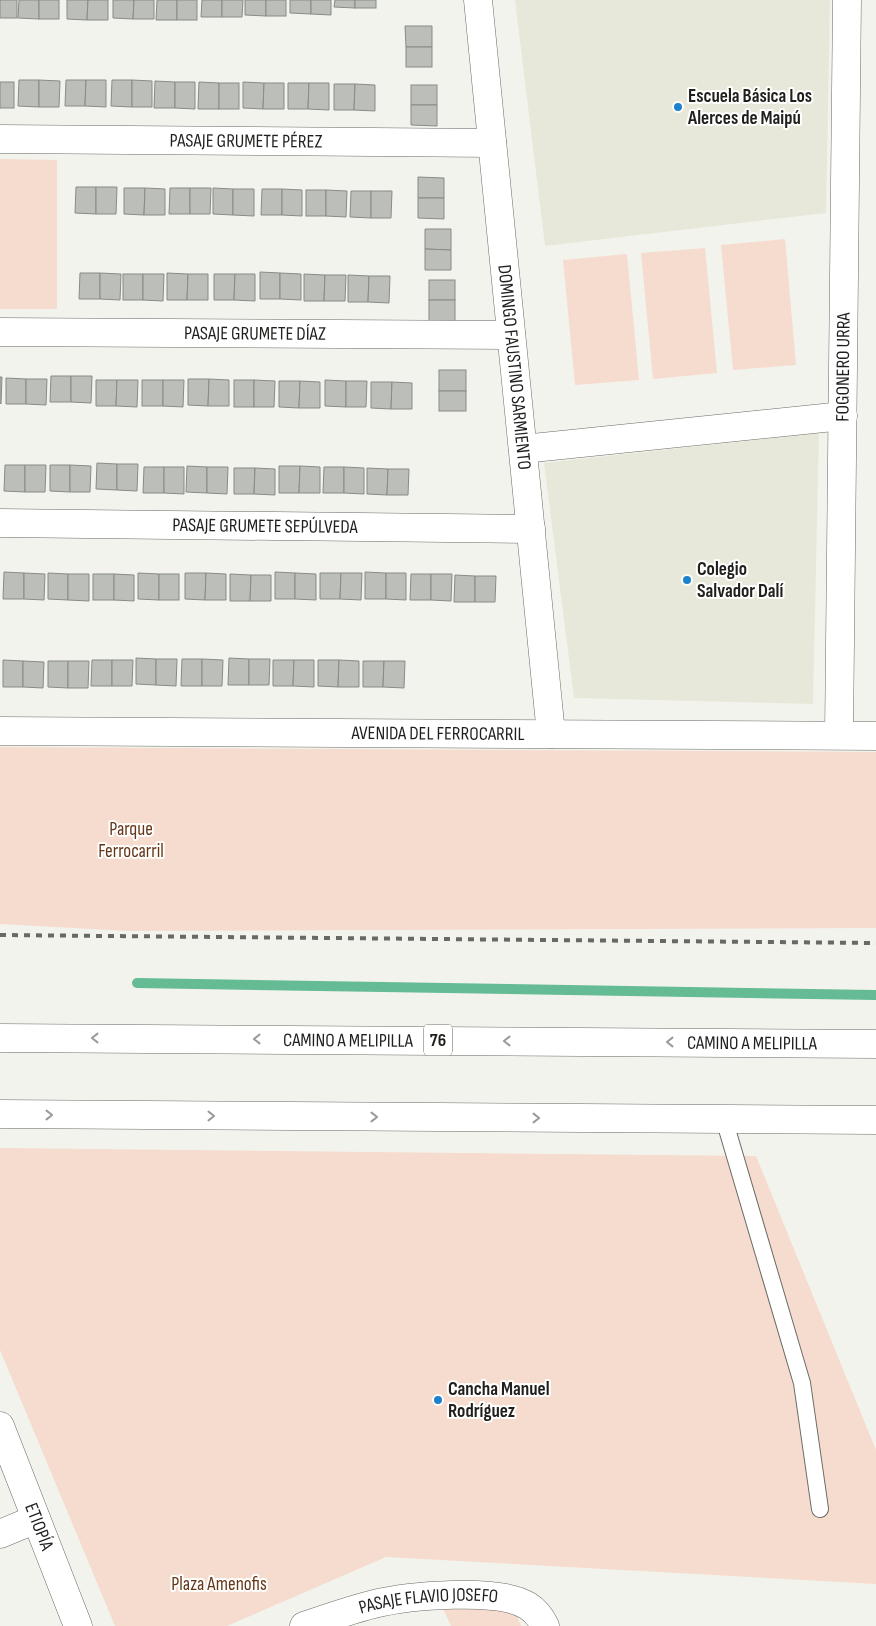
<svg xmlns="http://www.w3.org/2000/svg" width="876" height="1626" font-family="'Sofia Sans Condensed',sans-serif">
  <style>
    .built { fill: #e8e8da }
    .green { fill: #f6dcce }
    .lines { fill: none; stroke-linecap: round; stroke-linejoin: round }
    .stream { stroke: #65bb94; stroke-width: 10 }
    .building { fill: #bbbeb9; stroke: #888b87 }
    .service-casing { stroke: #6b6b66; stroke-width: 18 }
    .minor-casing { stroke: #6b6b66; stroke-width: 29 }
    .tertiary-casing { stroke: #6b6b66; stroke-width: 29 }
    .primary-casing { stroke: #6b6b66; stroke-width: 29 }
    .service { stroke: #fff; stroke-width: 16 }
    .minor { stroke: #fff; stroke-width: 28 }
    .tertiary { stroke: #fff; stroke-width: 28 }
    .primary { stroke: #fff; stroke-width: 28 }
    .rail { stroke: #696865; stroke-width: 4; stroke-dasharray: 6 6; stroke-linecap: butt }
    .oneway { stroke: #9b9a99 }
    .poi-dot { fill: #1d81cd; stroke: #fffffe; stroke-width: 2 }
    .labels { text-anchor: middle; dominant-baseline: central; stroke-width: 4; stroke-linejoin: round; paint-order: stroke }
    .shield { fill: #fffffe; stroke: #636260; stroke-width: 1 }
    .shield-label { font-size: 18px; font-weight: bold; fill: #201f1d }
    .poi-label { font-size: 19px; font-weight: bold; fill: #201f1d; stroke: #fffffe; text-anchor: start }
    .street-label { font-size: 19px; fill: #201f1d; stroke: #fffffe }
    .park-label { font-size: 19px; fill: #653518; stroke: #fffffe }
  </style>
  <rect width="100%" height="100%" fill="#f3f3ed"/>
  <!-- built -->
  <g class="built">
    <path d="M515,0H830L826,213L545,246Z"/>
    <path d="M819,433L813,704L574,698L544,463Z"/>
  </g>
  <!-- green -->
  <g class="green">
    <path d="M0,159L57,160V309H0Z"/>
    <path d="M785,239L796,365L733,370L721,245Z"/>
    <path d="M705,248L717,373L653,379L641,253Z"/>
    <path d="M627,254L639,380L575,385L563,260Z"/>
    <path d="M0,747L876,752V928L128,931L0,924Z"/>
    <path d="M0,1148L756,1156L876,1450V1584L386,1557L227,1626H115L0,1350Z"/>
    <path d="M485,1600L514,1609L521,1626H451L443,1609Z"/>
  </g>
  <g class="lines">
    <!-- stream -->
    <path class="stream" d="M137,983L876,995"/>
  </g>
  <!-- building -->
  <g class="building">
    <rect x="0" y="0" width="17" height="18"/>
    <path d="M19,0H39V19L18,18Z"/>
    <rect x="39" y="0" width="20" height="19"/>
    <path d="M67,0H88L87,20L67,19Z"/>
    <path d="M88,0H108V20H87Z"/>
    <path d="M113,0H134L133,19L113,18Z"/>
    <path d="M134,0H154V19H133Z"/>
    <path d="M157,0H177V20H156Z"/>
    <rect x="177" y="0" width="20" height="20"/>
    <path d="M202,0H222V17H201Z"/>
    <path d="M222,0H243L242,17H222Z"/>
    <path d="M245,0H266V16L245,15Z"/>
    <rect x="266" y="0" width="20" height="16"/>
    <path d="M290,0H311V14L290,13Z"/>
    <path d="M311,0H331V15L311,14Z"/>
    <path d="M335,0H355V8L334,7Z"/>
    <rect x="355" y="0" width="21" height="8"/>
    <path d="M405,26H432V47H406Z"/>
    <rect x="406" y="47" width="26" height="20"/>
    <path d="M19,80H39V107L18,106Z"/>
    <path d="M39,80L60,81L59,107H39Z"/>
    <path d="M66,80H86L85,106H65Z"/>
    <path d="M86,80H106V107L85,106Z"/>
    <path d="M112,80H132V107L111,106Z"/>
    <path d="M132,80L152,81V107H132Z"/>
    <path d="M155,81L175,82V108H154Z"/>
    <rect x="0" y="82" width="14" height="26"/>
    <path d="M175,82H195V109L175,108Z"/>
    <path d="M199,82L219,83V109H198Z"/>
    <path d="M243,82L264,83L263,109L243,108Z"/>
    <rect x="219" y="83" width="20" height="26"/>
    <path d="M264,83H284V109H263Z"/>
    <path d="M288,83H309L308,109H288Z"/>
    <path d="M309,83H329V110L308,109Z"/>
    <path d="M334,84H355L354,110H334Z"/>
    <path d="M355,84L375,85V111L354,110Z"/>
    <rect x="411" y="85" width="26" height="20"/>
    <path d="M411,105H437V126L411,125Z"/>
    <path d="M418,177L444,178V198H418Z"/>
    <path d="M76,187H96V214L75,213Z"/>
    <path d="M96,187H117L116,214H96Z"/>
    <path d="M124,188H145L144,215L124,214Z"/>
    <path d="M145,188L165,189V215H144Z"/>
    <path d="M170,188H190V214H169Z"/>
    <path d="M190,188H211L210,214H190Z"/>
    <path d="M213,188L233,189V215L213,214Z"/>
    <path d="M233,189H254V216L233,215Z"/>
    <path d="M262,189H282V215H261Z"/>
    <path d="M282,189L302,190V216L282,215Z"/>
    <rect x="306" y="190" width="20" height="26"/>
    <path d="M326,190L347,191L346,217L326,216Z"/>
    <path d="M351,191H371V218L350,217Z"/>
    <path d="M371,191H392L391,218H371Z"/>
    <path d="M418,198H444V219L418,218Z"/>
    <path d="M425,229H451V250L425,249Z"/>
    <path d="M425,249L451,250V270H425Z"/>
    <path d="M260,272L280,273V299H260Z"/>
    <path d="M80,273H100V299H79Z"/>
    <path d="M100,273L121,274L120,300L100,299Z"/>
    <path d="M167,273L188,274L187,300H167Z"/>
    <path d="M280,273L301,274V300L280,299Z"/>
    <rect x="123" y="274" width="20" height="26"/>
    <path d="M143,274H164L163,301L143,300Z"/>
    <path d="M188,274H208V300H187Z"/>
    <path d="M214,274H235L234,300H214Z"/>
    <path d="M235,274H255V301L234,300Z"/>
    <path d="M304,274L325,275L324,301H304Z"/>
    <path d="M325,275H346L345,301H324Z"/>
    <path d="M348,275L369,276L368,302H348Z"/>
    <path d="M369,276H390L389,303L368,302Z"/>
    <rect x="429" y="280" width="26" height="20"/>
    <rect x="429" y="300" width="26" height="21"/>
    <rect x="439" y="370" width="27" height="21"/>
    <path d="M51,376H71V402H50Z"/>
    <path d="M71,376H92L91,403L71,402Z"/>
    <path d="M0,377H2L1,404L0,403Z"/>
    <path d="M6,378L26,379V404H6Z"/>
    <path d="M26,379H47L46,405L26,404Z"/>
    <path d="M188,379H209L208,406L188,405Z"/>
    <path d="M209,379L229,380V406H208Z"/>
    <path d="M96,380H117L116,406H96Z"/>
    <path d="M117,380H138L137,407L116,406Z"/>
    <rect x="142" y="380" width="21" height="26"/>
    <path d="M163,380H184L183,407L163,406Z"/>
    <rect x="234" y="380" width="20" height="27"/>
    <path d="M254,380L275,381L274,407H254Z"/>
    <path d="M325,380L346,381V407L325,406Z"/>
    <path d="M279,381H300L299,408L279,407Z"/>
    <path d="M300,381L320,382V408H299Z"/>
    <path d="M346,381H367L366,407H346Z"/>
    <path d="M371,382H392L391,409L371,408Z"/>
    <path d="M392,382L412,383V409H391Z"/>
    <rect x="439" y="391" width="27" height="20"/>
    <path d="M97,463L117,464V490L96,489Z"/>
    <path d="M117,464H138L137,491L117,490Z"/>
    <path d="M5,465H25V492L4,491Z"/>
    <path d="M25,465H46L45,492H25Z"/>
    <path d="M50,465H70V492L50,491Z"/>
    <path d="M70,465L91,466L90,492H70Z"/>
    <path d="M187,466L207,467V493L186,492Z"/>
    <path d="M279,466H300L299,493H279Z"/>
    <path d="M300,466L320,467V493H299Z"/>
    <path d="M144,467H164V493H143Z"/>
    <path d="M164,467H184V494L164,493Z"/>
    <path d="M207,467H228L227,494L207,493Z"/>
    <path d="M324,467H344V493H323Z"/>
    <path d="M344,467L364,468V494L344,493Z"/>
    <path d="M234,468H255L254,494H234Z"/>
    <path d="M255,468L275,469V495L254,494Z"/>
    <path d="M367,468L388,469L387,495L367,494Z"/>
    <path d="M388,469H409L408,495H387Z"/>
    <path d="M4,572L24,573V599H3Z"/>
    <path d="M275,572L295,573V599H275Z"/>
    <path d="M365,572L386,573V599H365Z"/>
    <path d="M24,573L45,574L44,600L24,599Z"/>
    <path d="M48,573L68,574V600L48,599Z"/>
    <path d="M138,573L159,574V600L138,599Z"/>
    <path d="M185,573H206L205,600L185,599Z"/>
    <path d="M206,573L226,574V600H205Z"/>
    <path d="M295,573L316,574V600L295,599Z"/>
    <path d="M320,573H341L340,599H320Z"/>
    <path d="M341,573H362L361,600L340,599Z"/>
    <path d="M386,573H406V600L386,599Z"/>
    <path d="M68,574H89V601L68,600Z"/>
    <rect x="93" y="574" width="21" height="26"/>
    <path d="M114,574L134,575V601L114,600Z"/>
    <rect x="159" y="574" width="20" height="26"/>
    <path d="M230,574L251,575L250,601H230Z"/>
    <path d="M411,574H431V600H410Z"/>
    <path d="M431,574H452L451,601L431,600Z"/>
    <path d="M251,575H271V601H250Z"/>
    <path d="M455,575L475,576V602H454Z"/>
    <path d="M475,576H496L495,602H475Z"/>
    <path d="M136,658L156,659V685L136,684Z"/>
    <path d="M229,658L249,659V685H228Z"/>
    <path d="M156,659H177L176,686L156,685Z"/>
    <path d="M182,659H202V686H181Z"/>
    <path d="M202,659L223,660L222,686H202Z"/>
    <path d="M249,659H270L269,685H249Z"/>
    <path d="M3,660L23,661V687H3Z"/>
    <path d="M92,660H112V686H91Z"/>
    <path d="M112,660H133L132,686H112Z"/>
    <path d="M273,660H294L293,686H273Z"/>
    <path d="M294,660H314V687L293,686Z"/>
    <path d="M318,660H339L338,687L318,686Z"/>
    <path d="M339,660L359,661V687H338Z"/>
    <path d="M23,661L44,662L43,688L23,687Z"/>
    <path d="M48,661H68V688L48,687Z"/>
    <path d="M68,661H89L88,688H68Z"/>
    <path d="M363,661H384L383,687H363Z"/>
    <path d="M384,661H405L404,688L383,687Z"/>
  </g>
  <g class="lines">
    <!-- service casing -->
    <g class="service-casing">
      <path id="service" d="M724,1119L802,1383L820,1509"/>
    </g>
    <!-- minor casing -->
    <g class="minor-casing">
      <g id="minor">
        <path id="s1" d="M478,0L551,734"/>
        <path id="s2" d="M0,139L492,143"/>
        <path id="s3" d="M0,332L511,335"/>
        <path d="M523,449L843,416"/>
        <path id="s4" d="M0,523L531,529"/>
        <path id="s5" d="M839,735L847,0"/>
        <path id="s6" d="M0,1426L78,1626"/>
        <path d="M0,1534L36,1519"/>
        <path id="s7" d="M304,1626C327,1618 350,1610 374,1604C407,1596 499,1587 528,1606C536,1611 541,1618 545,1626"/>
      </g>
    </g>
    <!-- tertiary casing -->
    <g class="tertiary-casing">
      <g id="tertiary">
        <path id="s8" d="M0,731L876,736"/>
      </g>
    </g>
    <!-- primary casing -->
    <g class="primary-casing">
      <g id="primary">
        <path id="s9" d="M0,1038L876,1044"/>
        <path d="M0,1114L876,1120"/>
      </g>
    </g>
    <!-- service -->
    <use href="#service" class="service"/>
    <!-- minor -->
    <use href="#minor" class="minor"/>
    <!-- tertiary -->
    <use href="#tertiary" class="tertiary"/>
    <!-- primary -->
    <use href="#primary" class="primary"/>
    <!-- rail -->
    <path class="rail" d="M0,935L876,943"/>
  </g>
  <!-- one-way arrows -->
  <defs><path id="oneway-chevron" d="M-2-3.5L2.5 0L-2 3.5" fill="none" stroke-width="1.6" stroke-linecap="round" stroke-linejoin="round" transform="scale(1.25)"/></defs>
  <g class="oneway">
    <use href="#oneway-chevron" transform="translate(95 1038) rotate(-180)"/>
    <use href="#oneway-chevron" transform="translate(257 1039) rotate(-180)"/>
    <use href="#oneway-chevron" transform="translate(507 1041) rotate(-180)"/>
    <use href="#oneway-chevron" transform="translate(670 1042) rotate(-180)"/>
    <use href="#oneway-chevron" transform="translate(49 1115)"/>
    <use href="#oneway-chevron" transform="translate(211 1116)"/>
    <use href="#oneway-chevron" transform="translate(374 1117)"/>
    <use href="#oneway-chevron" transform="translate(536 1118)"/>
  </g>
  <!-- markers -->
  <g class="poi-dot">
    <circle cx="678" cy="107" r="5"/>
    <circle cx="687" cy="580" r="5"/>
    <circle cx="438" cy="1400" r="5"/>
  </g>
  <g class="labels">
    <!-- shield labels -->
    <rect class="shield" x="424" y="1024.5" width="28" height="31" rx="4"/>
    <g class="shield-label">
      <text x="438" y="1040">76</text>
    </g>
    <!-- poi labels -->
    <g class="poi-label">
      <text x="688" y="96">Escuela Básica Los<tspan x="688" dy="22">Alerces de Maipú</tspan></text>
      <text x="697" y="569">Colegio<tspan x="697" dy="22">Salvador Dalí</tspan></text>
      <text x="448" y="1389">Cancha Manuel<tspan x="448" dy="22">Rodríguez</tspan></text>
    </g>
    <!-- street labels -->
    <g class="street-label">
      <text stroke="none"><textPath href="#s2" startOffset="246">PASAJE GRUMETE PÉREZ</textPath></text>
      <text stroke="none"><textPath href="#s3" startOffset="255">PASAJE GRUMETE DÍAZ</textPath></text>
      <text stroke="none"><textPath href="#s1" startOffset="369">DOMINGO FAUSTINO SARMIENTO</textPath></text>
      <text stroke="none"><textPath href="#s5" startOffset="368">FOGONERO URRA</textPath></text>
      <text stroke="none"><textPath href="#s4" startOffset="265">PASAJE GRUMETE SEPÚLVEDA</textPath></text>
      <text stroke="none"><textPath href="#s8" startOffset="438">AVENIDA DEL FERROCARRIL</textPath></text>
      <text stroke="none"><textPath href="#s9" startOffset="348">CAMINO A MELIPILLA</textPath></text>
      <text stroke="none"><textPath href="#s9" startOffset="752">CAMINO A MELIPILLA</textPath></text>
      <text stroke="none"><textPath href="#s6" startOffset="108">ETIOPÍA</textPath></text>
      <text stroke="none"><textPath href="#s7" startOffset="128">PASAJE FLAVIO JOSEFO</textPath></text>
    </g>
    <!-- park labels -->
    <g class="park-label">
      <text x="131" y="829">Parque<tspan x="131" dy="22">Ferrocarril</tspan></text>
      <text x="219" y="1584">Plaza Amenofis</text>
    </g>
  </g>
</svg>
